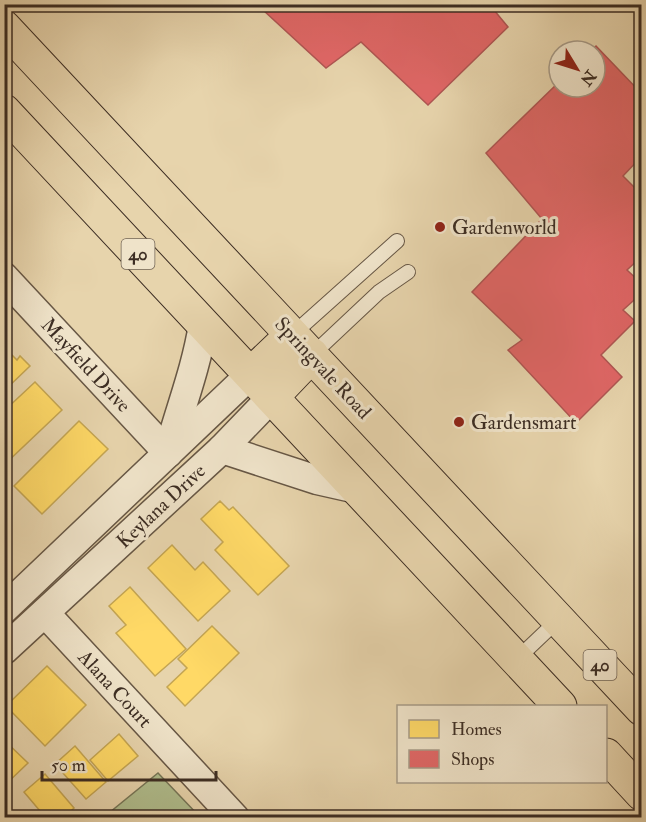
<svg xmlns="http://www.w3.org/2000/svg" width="646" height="822" font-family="'IM FELL Double Pica',serif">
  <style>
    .green { fill: #b0be8e; stroke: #767658; stroke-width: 1.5 }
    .homes { fill: #ffd966; stroke: #c4a552; stroke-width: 1.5 }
    .shops { fill: #e06666; stroke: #af5552; stroke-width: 1.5 }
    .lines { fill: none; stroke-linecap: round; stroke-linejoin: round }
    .service-casing { stroke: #675745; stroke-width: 16 }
    .minor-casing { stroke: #675745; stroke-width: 31 }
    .trunk-casing { stroke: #3c2d23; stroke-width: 35 }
    .service { stroke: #efe3c9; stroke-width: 14 }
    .minor { stroke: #efe3c9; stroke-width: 28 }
    .trunk { stroke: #e7d4ac; stroke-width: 33 }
    .poi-dot { fill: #8f2418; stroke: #efe3c9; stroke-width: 2 }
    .labels { text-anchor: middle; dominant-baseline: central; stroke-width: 6; stroke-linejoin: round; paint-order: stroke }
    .shield { fill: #efe3c9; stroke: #726455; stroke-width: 1.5 }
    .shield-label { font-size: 18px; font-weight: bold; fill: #3c2d23 }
    .poi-label { font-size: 20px; fill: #3c2d23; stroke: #efe3c9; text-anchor: start }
    .street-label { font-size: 20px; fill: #3c2d23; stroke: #efe3c9 }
  </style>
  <rect width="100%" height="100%" fill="#e7d4ac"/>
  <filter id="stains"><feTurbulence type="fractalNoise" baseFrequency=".00333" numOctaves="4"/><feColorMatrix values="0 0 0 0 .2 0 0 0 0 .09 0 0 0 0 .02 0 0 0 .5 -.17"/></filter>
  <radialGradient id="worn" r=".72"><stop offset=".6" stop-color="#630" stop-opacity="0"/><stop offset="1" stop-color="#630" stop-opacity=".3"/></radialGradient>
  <!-- green -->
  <path class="green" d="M158,773L200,817H104Z"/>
  <!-- homes -->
  <g class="homes">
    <path d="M4,347L17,360L20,356L30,366L4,391Z"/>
    <path d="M35,382L62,410L4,465V411Z"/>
    <path d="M79,421L108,449L42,514L14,486Z"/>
    <path d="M220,501L229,510L233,507L289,566L258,595L215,550L223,542L201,519Z"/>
    <path d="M172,545L195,570L203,562L230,591L198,621L148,568Z"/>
    <path d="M130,587L186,649L155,676L116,633L126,625L109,606Z"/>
    <path d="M212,626L239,653L185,706L167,687L187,668L178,659Z"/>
    <path d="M47,666L86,705L45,746L6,706Z"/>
    <path d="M119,734L138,756L108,781L90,760Z"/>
    <path d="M4,740L28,763L4,786Z"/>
    <path d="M75,746L106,782L86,799L55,764Z"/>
    <path d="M45,774L74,808L64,818H46L24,792Z"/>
  </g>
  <!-- shops -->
  <g class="shops">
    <path d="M269,4H489L508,27L428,105L361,42L326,68L263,10Z"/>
    <path d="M596,46L642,94V156L623,176L642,195V256L627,270L642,284V293L623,310L635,321L601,355L622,377L576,423L508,350L522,340L472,292L542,219L486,153L559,82V87H595V51H591Z"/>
  </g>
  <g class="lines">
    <!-- service casing -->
    <g class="service-casing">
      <g id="service">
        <path d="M292,335L397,241"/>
        <path d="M312,355L379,292L408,272"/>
        <path d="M517,659L558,620"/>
      </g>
    </g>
    <!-- minor casing -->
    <g class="minor-casing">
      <g id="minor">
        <path d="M4,277L168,453"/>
        <path d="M222,449L317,480L357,489"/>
        <path d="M168,453C180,409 196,369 203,325"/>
        <path d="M4,609L251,374"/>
        <path d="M45,613L235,818"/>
        <path d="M4,650L222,449L272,397"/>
      </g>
    </g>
    <!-- trunk casing -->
    <g class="trunk-casing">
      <g id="trunk">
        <path d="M4,27L642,709"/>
        <path d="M4,111L560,706"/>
        <path d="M251,374L292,335"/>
        <path d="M272,397L312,355"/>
        <path d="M606,755L642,794"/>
      </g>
    </g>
    <!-- service -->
    <use href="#service" class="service"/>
    <!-- minor -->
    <use href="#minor" class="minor"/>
    <!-- trunk -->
    <use href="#trunk" class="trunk"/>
  </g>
  <!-- markers -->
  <g class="poi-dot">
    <circle cx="440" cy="227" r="6"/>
    <circle cx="459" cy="422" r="6"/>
  </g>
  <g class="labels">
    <!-- shield labels -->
    <g class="shield">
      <rect x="121.5" y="239" width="33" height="30" rx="4.5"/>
      <rect x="583.5" y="650" width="33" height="30" rx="4.5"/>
    </g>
    <g class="shield-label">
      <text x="138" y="254">40</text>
      <text x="600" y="665">40</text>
    </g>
    <!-- poi labels -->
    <g class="poi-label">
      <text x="452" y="227">Gardenworld</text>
      <text x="471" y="422">Gardensmart</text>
    </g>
    <!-- street labels -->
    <g class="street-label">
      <text transform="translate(86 365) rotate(47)">Mayfield Drive</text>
      <text transform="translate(323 368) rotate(47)">Springvale Road</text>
      <text transform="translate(161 506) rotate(-43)">Keylana Drive</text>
      <text transform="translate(115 689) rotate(47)">Alana Court</text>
    </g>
  </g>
  <!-- margin -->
  <rect width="646" height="822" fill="none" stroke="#e7d4ac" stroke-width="24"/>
  <rect x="6" y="6" width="634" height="810" fill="none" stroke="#3c2d23" stroke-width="3"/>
  <rect x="12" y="12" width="622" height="798" fill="none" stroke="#3c2d23" stroke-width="1.5"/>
  <!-- legend -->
  <rect x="397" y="705" width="210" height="78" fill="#efe3c9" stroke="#a79a87" stroke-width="1.5"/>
  <rect x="409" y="720" width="30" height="18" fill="#ffd966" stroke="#a79a87" stroke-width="1.5"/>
  <text x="451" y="735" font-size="18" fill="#3c2d23">Homes</text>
  <rect x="409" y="750" width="30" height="18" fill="#e06666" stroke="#a79a87" stroke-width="1.5"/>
  <text x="451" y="765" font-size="18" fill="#3c2d23">Shops</text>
  <!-- north arrow -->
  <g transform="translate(577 69) rotate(128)"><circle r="28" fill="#efe3c9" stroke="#a79a87" stroke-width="1.5"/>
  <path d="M0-4.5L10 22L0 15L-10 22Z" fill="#8f2418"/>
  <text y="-9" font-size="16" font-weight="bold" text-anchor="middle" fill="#3c2d23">N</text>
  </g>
  <!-- scale -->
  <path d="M42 771v9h174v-9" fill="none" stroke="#3c2d23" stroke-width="3"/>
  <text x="51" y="771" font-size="18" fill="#3c2d23" stroke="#efe3c9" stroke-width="4.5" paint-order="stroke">50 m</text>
  <rect width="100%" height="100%" filter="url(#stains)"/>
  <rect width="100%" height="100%" fill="url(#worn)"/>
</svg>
